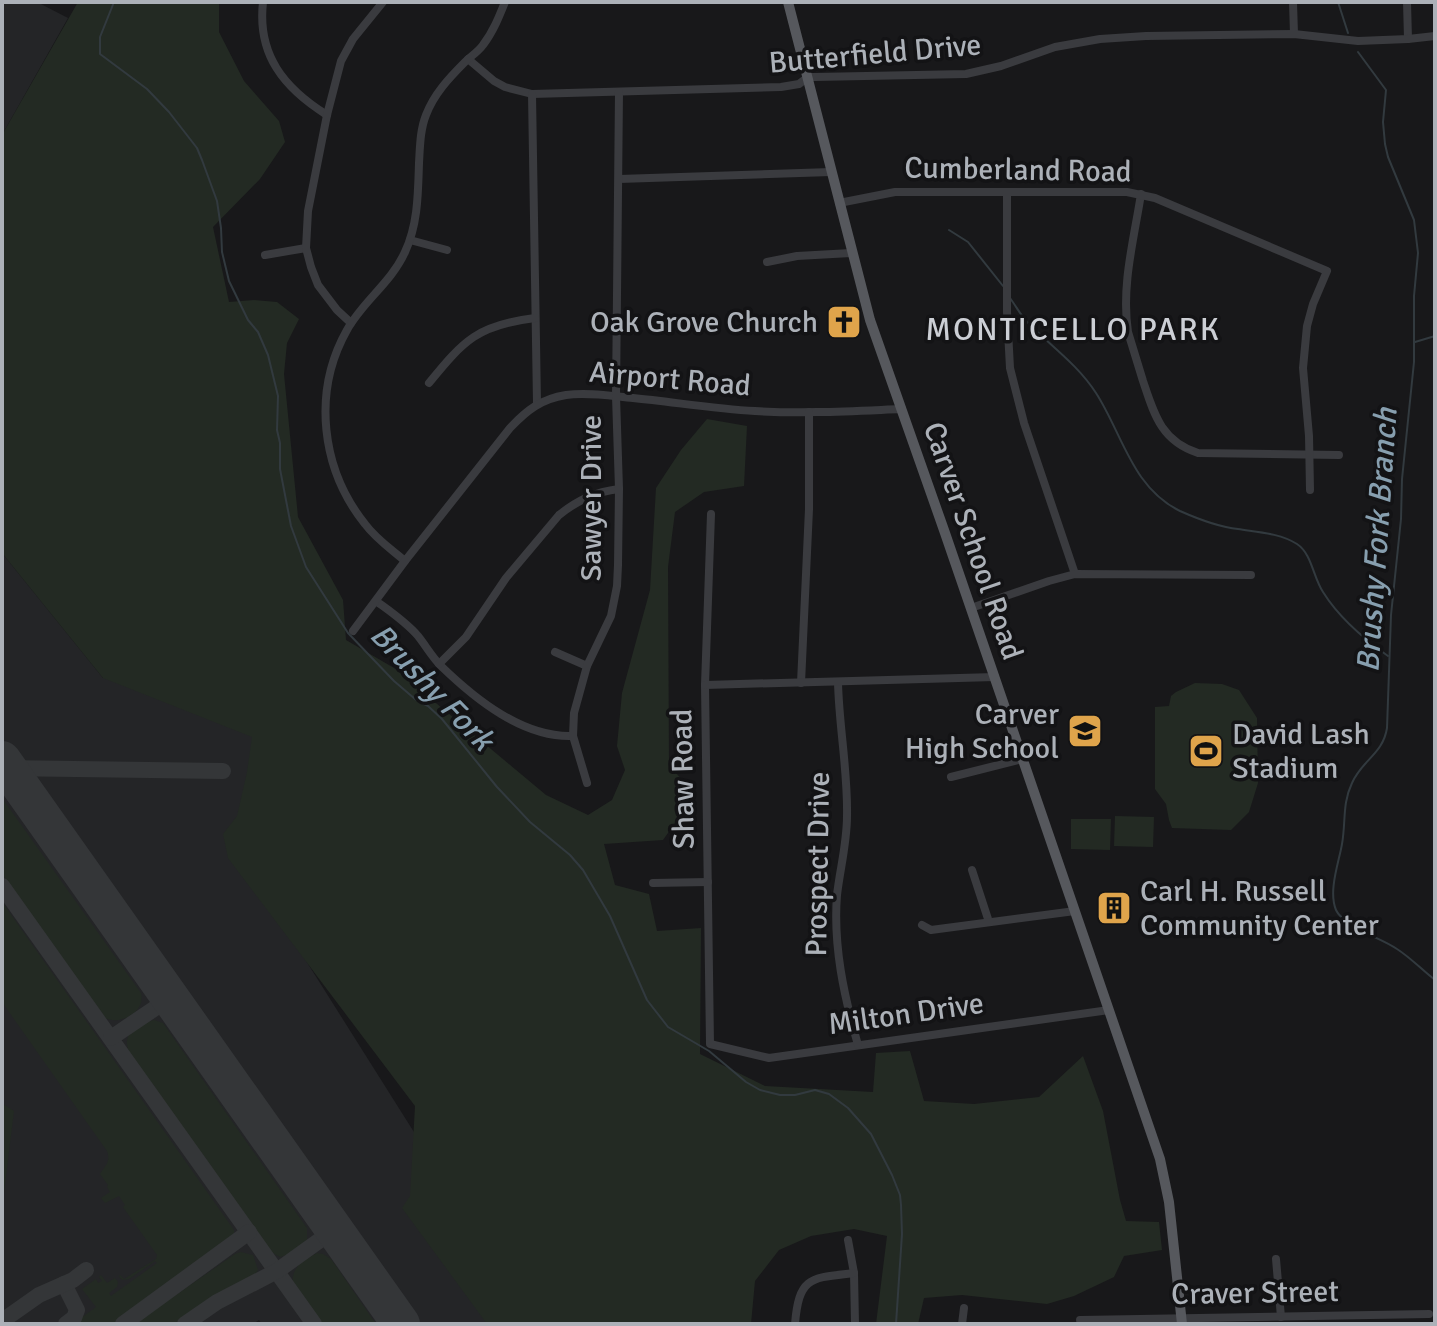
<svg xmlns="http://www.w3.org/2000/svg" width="1437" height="1326" font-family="Signika,sans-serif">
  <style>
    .built { fill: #242527 }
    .green { fill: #232a23 }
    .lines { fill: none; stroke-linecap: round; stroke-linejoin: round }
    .stream { stroke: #323a3f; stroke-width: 2 }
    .taxiway { stroke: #343638; stroke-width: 16 }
    .runway { stroke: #343638; stroke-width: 38 }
    .minor { stroke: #3a3b3f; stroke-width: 8 }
    .major { stroke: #56585d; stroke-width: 10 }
    .labels { text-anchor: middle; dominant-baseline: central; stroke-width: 7; stroke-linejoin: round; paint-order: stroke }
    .street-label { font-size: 30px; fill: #acb1b8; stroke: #131315 }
    .poi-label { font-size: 30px; fill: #acb1b8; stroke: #131315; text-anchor: end }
    .neighbourhood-label { font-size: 32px; letter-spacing: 2px; fill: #cccfd5; stroke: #131315 }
    .water-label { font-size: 32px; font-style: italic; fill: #879faf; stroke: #131315 }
  </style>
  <rect width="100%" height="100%" fill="#18181a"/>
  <!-- built -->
  <g class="built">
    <path d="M2,2H37L68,18L2,135Z"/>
    <path d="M2,553L103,678L198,675L292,756L250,872L535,1324H262L259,1320L253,1324H2Z"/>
  </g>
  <!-- green -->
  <g class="green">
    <path d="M78,2H219V32L244,81L279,121L285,142L260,179L213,227L229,302L254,300L277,302L299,319L287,343L284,374L298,517L343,600L346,640L394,668L546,795L588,815L612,800L625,770L617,746L622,693L650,590L656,488L681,450L707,419L747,426L744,486L704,492L675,512L668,567L669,765L690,789L680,816L663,840L604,844L615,885L649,894L657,931L701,928L700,1054L765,1086L873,1092L876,1053L910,1051L924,1101L974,1104L1039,1097L1083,1056L1103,1111L1120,1200L1126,1221L1159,1222L1162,1250L1124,1256L1114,1277L1074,1296L1047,1304L962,1295L924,1298L918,1324H876L887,1236L854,1229L811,1236L779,1250L755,1281L751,1324H487L402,1208L410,1196L415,1106L228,858L223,834L237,816L247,772L252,737L103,678L2,553V135Z"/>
    <path d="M1195,683L1222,684L1239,690L1257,718L1258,783L1249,812L1231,830L1172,828L1169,820L1166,804L1155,789V707L1169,706L1171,696L1176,692Z"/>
    <path d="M2,798L141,993C146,1011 121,1026 105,1018L2,874Z"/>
    <path d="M1115,816L1154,817L1153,847L1114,846Z"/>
    <path d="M1071,819H1111L1110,850L1071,849Z"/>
    <path d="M2,902L234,1230V1238L226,1248L119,1324H73L96,1307L82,1289L96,1279L98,1283L102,1281L99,1277L101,1275L107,1283L115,1278L118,1282L117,1287L109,1293L111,1296L157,1263L155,1261L129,1279L122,1280L119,1276L120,1275L124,1279L156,1259L157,1255L123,1207L125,1205L119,1196L105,1203L101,1198L110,1192L107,1187L108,1185L100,1174C105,1166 111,1162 107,1151L2,1002Z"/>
    <path d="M154,1020L163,1023L307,1228V1240L292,1253L280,1257L271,1252L130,1054C120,1034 136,1025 154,1020Z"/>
    <path d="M3,1104L14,1111L2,1209V1105Z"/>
    <path d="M241,1252L253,1255L258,1270L252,1279L244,1283L199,1306L174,1324H134L235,1254Z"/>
    <path d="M317,1253L323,1254L331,1259L376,1324H321L293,1283C291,1267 304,1260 317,1253Z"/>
  </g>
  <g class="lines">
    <!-- stream -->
    <g class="stream">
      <path d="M114,2L100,37V54L147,89L169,112L197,148L202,160L217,201L221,228L222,252L229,281L248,320L258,332L268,355L278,396L277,430L280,443V469L291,526L306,567L348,633L394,681L415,699L428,706L442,719L497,787L530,822L570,855L583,870L610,916L647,1000L668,1027L709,1051L746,1082L760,1090L780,1095H795L815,1090L829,1094L848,1108L871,1134L892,1175L900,1195L901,1205L902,1234L896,1324"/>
      <path d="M1338,2L1348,33"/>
      <path d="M1358,52L1386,90L1383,122L1385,144L1388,157L1414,220L1418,253L1414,296V362L1402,479L1401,519L1391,615L1387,728C1383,754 1362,760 1352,783C1342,804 1346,822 1342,844C1339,862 1328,891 1336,910C1339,917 1347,922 1353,926C1367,935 1384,940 1397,949C1411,958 1422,970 1435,980"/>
      <path d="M949,230L968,242L1003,286"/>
      <path d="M1010,298C1016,306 1021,316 1028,323C1051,346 1078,365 1096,393C1122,433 1132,488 1180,511C1198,519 1218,527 1238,529C1256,532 1280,533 1297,544C1312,554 1313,577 1323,592C1338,616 1364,639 1388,656"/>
      <path d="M1415,342L1435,336"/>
    </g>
    <!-- taxiway -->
    <g class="taxiway">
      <path d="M2,768L223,771"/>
      <path d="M2,886L314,1324"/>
      <path d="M111,1038L170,998"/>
      <path d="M64,1284L77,1310L74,1318L66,1324"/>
      <path d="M2,1321L39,1295L73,1280L86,1270"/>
      <path d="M123,1324L249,1232"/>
      <path d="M185,1324L217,1302L277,1271L334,1230"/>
    </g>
    <!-- runway -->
    <path class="runway" d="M2,760L401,1324"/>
    <!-- minor -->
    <g class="minor">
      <path d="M263,2C257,55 284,88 327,115"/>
      <path d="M1293,2L1294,34"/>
      <path d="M1407,2L1408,39"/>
      <path d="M468,59L494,81L505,87L532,94L781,87L799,84L808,77H815L966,74L1001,66L1055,47L1100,39L1146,36L1294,34L1358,41L1408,39L1435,36"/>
      <path d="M532,94L537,403"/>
      <path d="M619,179L831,172"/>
      <path d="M1007,192V312L1010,368L1024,423L1075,574"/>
      <path d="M1141,194C1134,239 1121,286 1128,332C1133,348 1138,365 1143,381C1154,414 1161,441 1198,453L1339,455"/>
      <path d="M839,203L895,192H1127L1155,198L1327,271L1313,304L1307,326L1303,368L1309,436L1310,490"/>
      <path d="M410,240L447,250"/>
      <path d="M265,255L306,248"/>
      <path d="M767,262L797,256L851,253"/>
      <path d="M351,323L337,310L318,285L311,267L306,248L308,211L327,115L341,61L353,39L383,2"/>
      <path d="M429,383C464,340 478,325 535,318"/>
      <path d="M711,514L705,685L710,1044L769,1058L1109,1010"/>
      <path d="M405,561C391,549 376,539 365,524C321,469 312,392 347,330C363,301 391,283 405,252C418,224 418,194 419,163C420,147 420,130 426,115C434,94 449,78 465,62C471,56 478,52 483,45C493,32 499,17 505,2"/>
      <path d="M376,601C391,612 406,622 418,636C426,646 432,657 441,666C475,699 523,738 573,736"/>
      <path d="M971,608L1049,581L1075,574L1251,575"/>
      <path d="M353,631L405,561L510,428C527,410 541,399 566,395C588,392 611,396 633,398C674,402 714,409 755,411C804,414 853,411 902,409"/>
      <path d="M555,652L587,666"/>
      <path d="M439,664L466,637L506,578L559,515C578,500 595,492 619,489"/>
      <path d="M838,682C839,727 848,771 847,816C847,843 840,869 837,895C833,946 844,996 858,1045"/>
      <path d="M801,683L809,509V412"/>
      <path d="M705,685L995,677"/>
      <path d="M951,777L1022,759"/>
      <path d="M587,783L573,736L574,713L587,666L611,616L617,586L618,565L619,489L616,396L619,92"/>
      <path d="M972,870L989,922"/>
      <path d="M653,883L708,882"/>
      <path d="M922,925L931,930L1075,911"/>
      <path d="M848,1240L854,1273L855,1324"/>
      <path d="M1276,1259L1281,1317"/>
      <path d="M1080,1320L1429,1314"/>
      <path d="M795,1324C799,1276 811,1278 854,1273"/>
      <path d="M962,1324L964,1308"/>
    </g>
    <!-- major -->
    <path class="major" d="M788,2L870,320L945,533L1160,1159L1169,1202L1182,1324"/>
  </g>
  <!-- icons -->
  <defs>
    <g id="church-square" transform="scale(1.8)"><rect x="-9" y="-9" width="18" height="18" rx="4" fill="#dfa44b" stroke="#131315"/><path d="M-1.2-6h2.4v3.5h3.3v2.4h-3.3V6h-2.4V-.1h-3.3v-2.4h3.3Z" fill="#111"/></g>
    <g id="school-square" transform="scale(1.8)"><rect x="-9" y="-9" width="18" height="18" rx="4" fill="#dfa44b" stroke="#131315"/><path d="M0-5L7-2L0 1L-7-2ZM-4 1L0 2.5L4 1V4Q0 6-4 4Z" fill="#111"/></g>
    <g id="stadium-square" transform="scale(1.8)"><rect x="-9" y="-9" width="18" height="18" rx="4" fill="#dfa44b" stroke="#131315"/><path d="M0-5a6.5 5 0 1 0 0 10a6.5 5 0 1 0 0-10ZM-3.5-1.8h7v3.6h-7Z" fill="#111"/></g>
    <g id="building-square" transform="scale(1.8)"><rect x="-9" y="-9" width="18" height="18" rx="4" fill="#dfa44b" stroke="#131315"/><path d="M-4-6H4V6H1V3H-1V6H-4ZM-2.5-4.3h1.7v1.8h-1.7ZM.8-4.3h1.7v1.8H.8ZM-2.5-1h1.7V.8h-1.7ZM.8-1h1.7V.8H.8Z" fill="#111"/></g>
  </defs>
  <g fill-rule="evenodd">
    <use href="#church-square" x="844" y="322"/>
    <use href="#school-square" x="1085" y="731"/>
    <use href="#stadium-square" x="1206" y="751"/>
    <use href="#building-square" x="1114" y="908"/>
  </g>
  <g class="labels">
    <!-- street labels -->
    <g class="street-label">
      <text transform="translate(875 54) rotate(-5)">Butterfield Drive</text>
      <text transform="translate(1018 170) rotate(1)">Cumberland Road</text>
      <text transform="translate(670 379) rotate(5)">Airport Road</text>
      <text transform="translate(591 498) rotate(-90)">Sawyer Drive</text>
      <text transform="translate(973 541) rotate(71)">Carver School Road</text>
      <text transform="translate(683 779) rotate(-91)">Shaw Road</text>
      <text transform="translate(818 864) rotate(-89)">Prospect Drive</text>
      <text transform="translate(906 1014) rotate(-8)">Milton Drive</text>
      <text transform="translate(1255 1293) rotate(-1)">Craver Street</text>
    </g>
    <!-- poi labels -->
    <g class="poi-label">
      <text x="818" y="322">Oak Grove Church</text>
      <text x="1059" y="714">Carver<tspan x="1059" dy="34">High School</tspan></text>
      <text x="1232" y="734" text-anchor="start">David Lash<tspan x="1232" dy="34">Stadium</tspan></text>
      <text x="1140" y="891" text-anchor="start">Carl H. Russell<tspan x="1140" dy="34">Community Center</tspan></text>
    </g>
    <!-- neighbourhood labels -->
    <g class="neighbourhood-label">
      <text x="1073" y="329">MONTICELLO PARK</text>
    </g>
    <!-- water labels -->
    <g class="water-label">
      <text transform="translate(1377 540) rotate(-86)">Brushy Fork Branch</text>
      <text transform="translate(432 687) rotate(46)">Brushy Fork</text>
    </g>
  </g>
  <!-- border -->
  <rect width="1437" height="1326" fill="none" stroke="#acb1b8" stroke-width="8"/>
</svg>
